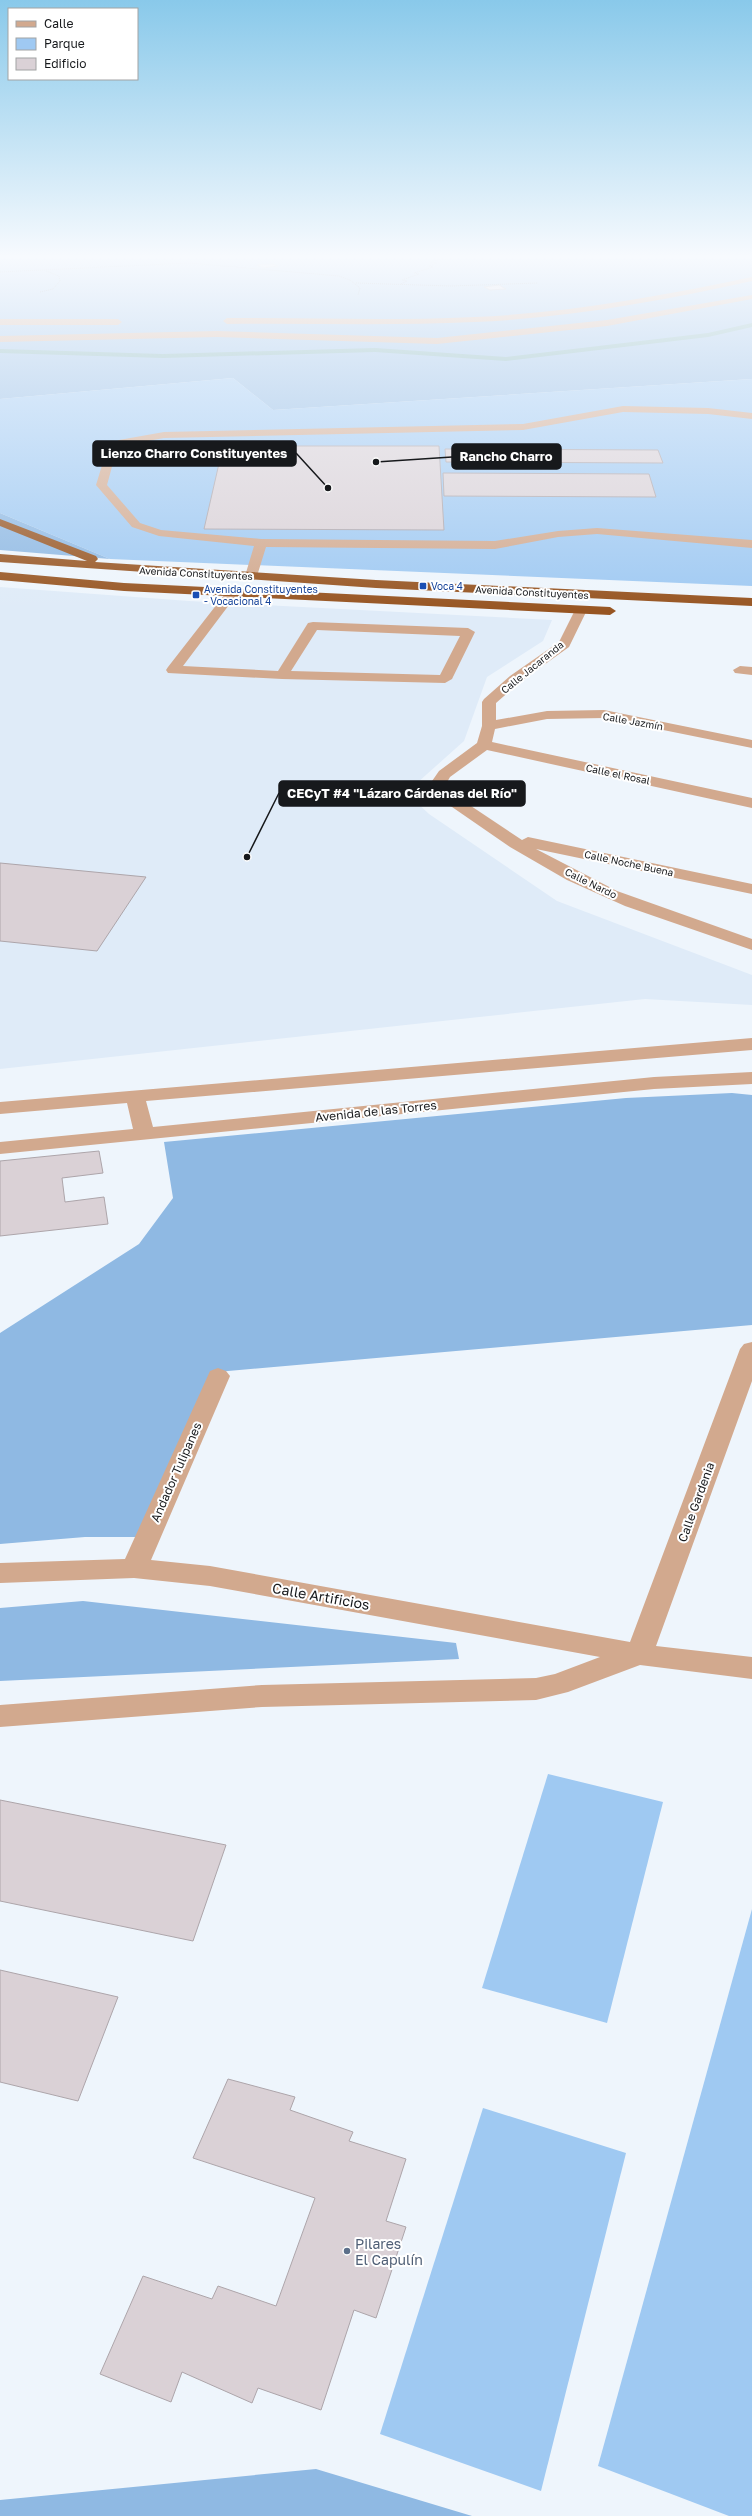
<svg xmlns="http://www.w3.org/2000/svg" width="752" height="2516" font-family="'Golos Text',sans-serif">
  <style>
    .built { fill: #dfebf8 }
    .green { fill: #9fc9f2 }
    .forest { fill: #8fb9e3 }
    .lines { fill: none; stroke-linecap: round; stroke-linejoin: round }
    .stream { fill: #74aaae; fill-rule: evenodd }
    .building { fill: #dad1d6; stroke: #ada5aa }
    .path { stroke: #7c8085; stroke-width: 1; stroke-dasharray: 1 1; stroke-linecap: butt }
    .minor { fill: #d2a98e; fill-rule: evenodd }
    .highway { fill: #975522; fill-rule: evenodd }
    .transit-dot { fill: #1a4fb4; stroke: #fff; stroke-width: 1.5 }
    .service-dot { fill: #5c6f8a; stroke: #fff; stroke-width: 1.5 }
    .labels { text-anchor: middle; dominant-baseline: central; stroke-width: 4; stroke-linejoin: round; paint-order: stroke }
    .far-street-label { font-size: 10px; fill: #17191c; stroke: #fff }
    .far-transit-label { font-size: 10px; fill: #164399; stroke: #fff; text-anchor: start }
    .street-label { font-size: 12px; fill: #17191c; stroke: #fff }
    .near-street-label { font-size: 14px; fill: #17191c; stroke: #fff }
    .near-service-label { font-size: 14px; fill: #4e5e75; stroke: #fff; text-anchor: start }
    .leader { fill: none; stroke: #17191c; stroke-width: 1.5 }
    .callout-dot { fill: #17191c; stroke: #fff; stroke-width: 1.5 }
    .callout { fill: #17191c; stroke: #17191c; stroke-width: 1.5 }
    .callout-label { font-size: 13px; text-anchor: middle; font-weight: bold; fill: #fff }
  </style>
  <rect width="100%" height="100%" fill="#eef5fc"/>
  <!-- built -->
  <path class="built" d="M0,587L189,601L552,620L543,641L487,677L464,741L417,783L413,799L429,814L557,901L752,975V1005L645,999L0,1069Z"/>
  <!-- green -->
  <g class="green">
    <path d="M233,378L273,410L752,379V586L110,559L0,513V399Z"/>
    <path d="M548,1774L663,1802L607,2023L482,1988Z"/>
    <path d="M752,1909V2516H729L598,2466Z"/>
    <path d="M483,2108L626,2153L541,2491L380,2434Z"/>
  </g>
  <!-- forest -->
  <g class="forest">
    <path d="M0,259H752V379L273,410L233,378L0,399Z"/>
    <path d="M0,513L110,559L0,550Z"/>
    <path d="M732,1093L752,1095V1325L217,1372L142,1537H85L0,1544V1333L139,1244L173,1198L164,1142L626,1098Z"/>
    <path d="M83,1601L456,1643L459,1659L0,1681V1608Z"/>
    <path d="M316,2469L472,2516H0V2500Z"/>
  </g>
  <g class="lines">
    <!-- stream -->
    <path class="stream" d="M752,323V327L708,337L506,361L375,352L163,358L0,353V349L163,354L375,348L506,357L708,333Z"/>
  </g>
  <!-- building -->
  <g class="building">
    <path d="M272,264L278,266L263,268L257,265Z"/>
    <path d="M499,285L506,289L490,290L484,287Z"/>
    <path d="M223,446H439L444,530L204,529Z"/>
    <path d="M445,449L658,450L663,463L446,462Z"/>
    <path d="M443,473L649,474L656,497L444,496Z"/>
    <path d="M0,863L146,877L97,951L0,941Z"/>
    <path d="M99,1151L103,1173L62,1178L65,1202L104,1197L108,1224L0,1236V1161Z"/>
    <path d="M0,1800L226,1845L193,1941L0,1901Z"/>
    <path d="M0,1970L118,1997L78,2101L0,2082Z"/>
    <path d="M228,2079L295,2097L290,2110L353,2132L349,2141L406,2159L386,2221L406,2227L376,2318L354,2310L321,2410L258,2388L252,2403L182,2372L171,2402L100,2374L143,2276L212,2299L218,2286L276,2306L315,2198L193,2158Z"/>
  </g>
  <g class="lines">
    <!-- path -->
    <g class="path">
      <path d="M445,259H449"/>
      <path d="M0,272L189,263L339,276L350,280L360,288L358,295"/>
      <path d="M356,283L451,286L538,283"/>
      <path d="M401,284L407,281L402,280L419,274L414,273L433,267L429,266L437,263L431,262L440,259"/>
      <path d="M40,292L53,289L60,281L59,276L46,271"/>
    </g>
    <!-- minor -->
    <g class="minor">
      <path d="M752,277V281C661,301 568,318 475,322C392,326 309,323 227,324L223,321L227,318C309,318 392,321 475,317C568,313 661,296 752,277Z"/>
      <path d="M752,295V299L607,326L437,344L217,337L0,342V336L217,331L437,338L607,320Z"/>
      <path d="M0,319H118L122,322L118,325H0Z"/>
      <path d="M623,406L708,408L752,413V419L708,414L623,412L523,430L164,438L126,445L116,452L107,485L140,523L161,530L261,539L495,541L558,531L597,528L752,540V548L597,534L558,537L495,549L266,547L257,576L251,580L245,576L254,546L159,536L132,527L96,485L107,449L119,440L164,432L523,424Z"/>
      <path d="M232,589L238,593L183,666L278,671L308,623L313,622L468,628L475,632L452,679L445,683L282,679L168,673L166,670L168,667L228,590ZM317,630L460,636L440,675L291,671Z"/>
      <path d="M581,606L587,610L569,647L520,682L496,703V720L547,711L604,710L752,740V748L604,718L547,719L495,729L492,742L752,798V808L487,750L450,777L446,784L450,792L522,840L528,837L752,884V894L536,849L617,891L752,939V950L625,906L567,880L510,847L439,798L430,784L439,771L477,743L482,726V702L484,699L510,676L559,642L575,610Z"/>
      <path d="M740,666L752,667V675L735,673L733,670Z"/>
      <path d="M752,1038V1050L146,1101L153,1127L654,1077L752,1072V1084L654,1089L0,1154V1142L133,1129L127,1103L0,1114V1102Z"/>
      <path d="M752,1342V1381L656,1646L752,1657V1679L640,1665L568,1692L536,1700L262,1707L0,1727V1705L262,1685L536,1678L555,1674L600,1657L210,1586L134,1578L0,1583V1563L125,1559L210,1371L218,1368L226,1371L230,1376L151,1560L210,1566L630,1642L740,1349L744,1344Z"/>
    </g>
    <!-- highway -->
    <g class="highway">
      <path d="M0,519L96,556L98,559L95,562L376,580L752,598V606L376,588L0,562V554L87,561L0,526Z"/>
      <path d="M0,572L124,583L610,607L616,611L610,615L124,591L0,580Z"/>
    </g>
  </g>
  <!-- sky -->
  <linearGradient id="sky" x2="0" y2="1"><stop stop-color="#89c9ea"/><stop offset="0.42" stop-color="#f7fafe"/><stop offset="1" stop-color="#f7fafe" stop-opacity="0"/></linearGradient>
  <rect width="752" height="611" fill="url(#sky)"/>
  <!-- markers -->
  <g class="transit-dot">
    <rect x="419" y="582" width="8" height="8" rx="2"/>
    <rect x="192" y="591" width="8" height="8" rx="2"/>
  </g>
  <circle class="service-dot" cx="347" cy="2251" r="4"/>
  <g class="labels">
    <!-- far-street labels -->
    <g class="far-street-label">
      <text transform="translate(196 573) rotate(3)">Avenida Constituyentes</text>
      <text transform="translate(532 592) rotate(3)">Avenida Constituyentes</text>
      <text transform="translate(532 667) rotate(-39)">Calle Jacaranda</text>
      <text transform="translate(633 721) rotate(10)">Calle Jazmín</text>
      <text transform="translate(618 774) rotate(12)">Calle el Rosal</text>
      <text transform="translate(629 863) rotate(12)">Calle Noche Buena</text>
      <text transform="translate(591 883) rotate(26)">Calle Nardo</text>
    </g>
    <!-- far-transit labels -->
    <g class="far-transit-label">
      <text x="431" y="586">Voca 4</text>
      <text x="204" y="589">Avenida Constituyentes<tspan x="204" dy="12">- Vocacional 4</tspan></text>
    </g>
    <!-- street labels -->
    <g class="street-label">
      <text transform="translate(376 1111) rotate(-6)">Avenida de las Torres</text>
      <text transform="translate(176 1472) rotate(-66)">Andador Tulipanes</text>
      <text transform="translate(696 1502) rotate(-70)">Calle Gardenia</text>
    </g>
    <!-- near-street labels -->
    <g class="near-street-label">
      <text transform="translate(321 1596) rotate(10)">Calle Artificios</text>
    </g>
    <!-- near-service labels -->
    <g class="near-service-label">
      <text x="355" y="2243">Pilares<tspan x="355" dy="16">El Capulín</tspan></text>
    </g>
  </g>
  <!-- callouts -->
  <path class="leader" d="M328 488L296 453M376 462L452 457M247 857L279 793"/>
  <g class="callout-dot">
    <circle cx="328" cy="488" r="4"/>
    <circle cx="376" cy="462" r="4"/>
    <circle cx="247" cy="857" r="4"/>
  </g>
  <g class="callout">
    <rect x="93" y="441" width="203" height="25" rx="4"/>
    <rect x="452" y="444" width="109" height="25" rx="4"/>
    <rect x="279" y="781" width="246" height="25" rx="4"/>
  </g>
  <g class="callout-label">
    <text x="194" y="458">Lienzo Charro Constituyentes</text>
    <text x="506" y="461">Rancho Charro</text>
    <text x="402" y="798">CECyT #4 "Lázaro Cárdenas del Río"</text>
  </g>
  <!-- legend -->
  <rect x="8" y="8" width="130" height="72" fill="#ffffff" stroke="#a2a3a4"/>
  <rect x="16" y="21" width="20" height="6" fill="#d2a98e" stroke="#a2a3a4"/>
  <text x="44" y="28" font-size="12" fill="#17191c">Calle</text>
  <rect x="16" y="38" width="20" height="12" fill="#9fc9f2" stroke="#a2a3a4"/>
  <text x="44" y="48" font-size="12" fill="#17191c">Parque</text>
  <rect x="16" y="58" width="20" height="12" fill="#dad1d6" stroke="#a2a3a4"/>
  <text x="44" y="68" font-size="12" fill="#17191c">Edificio</text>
</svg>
